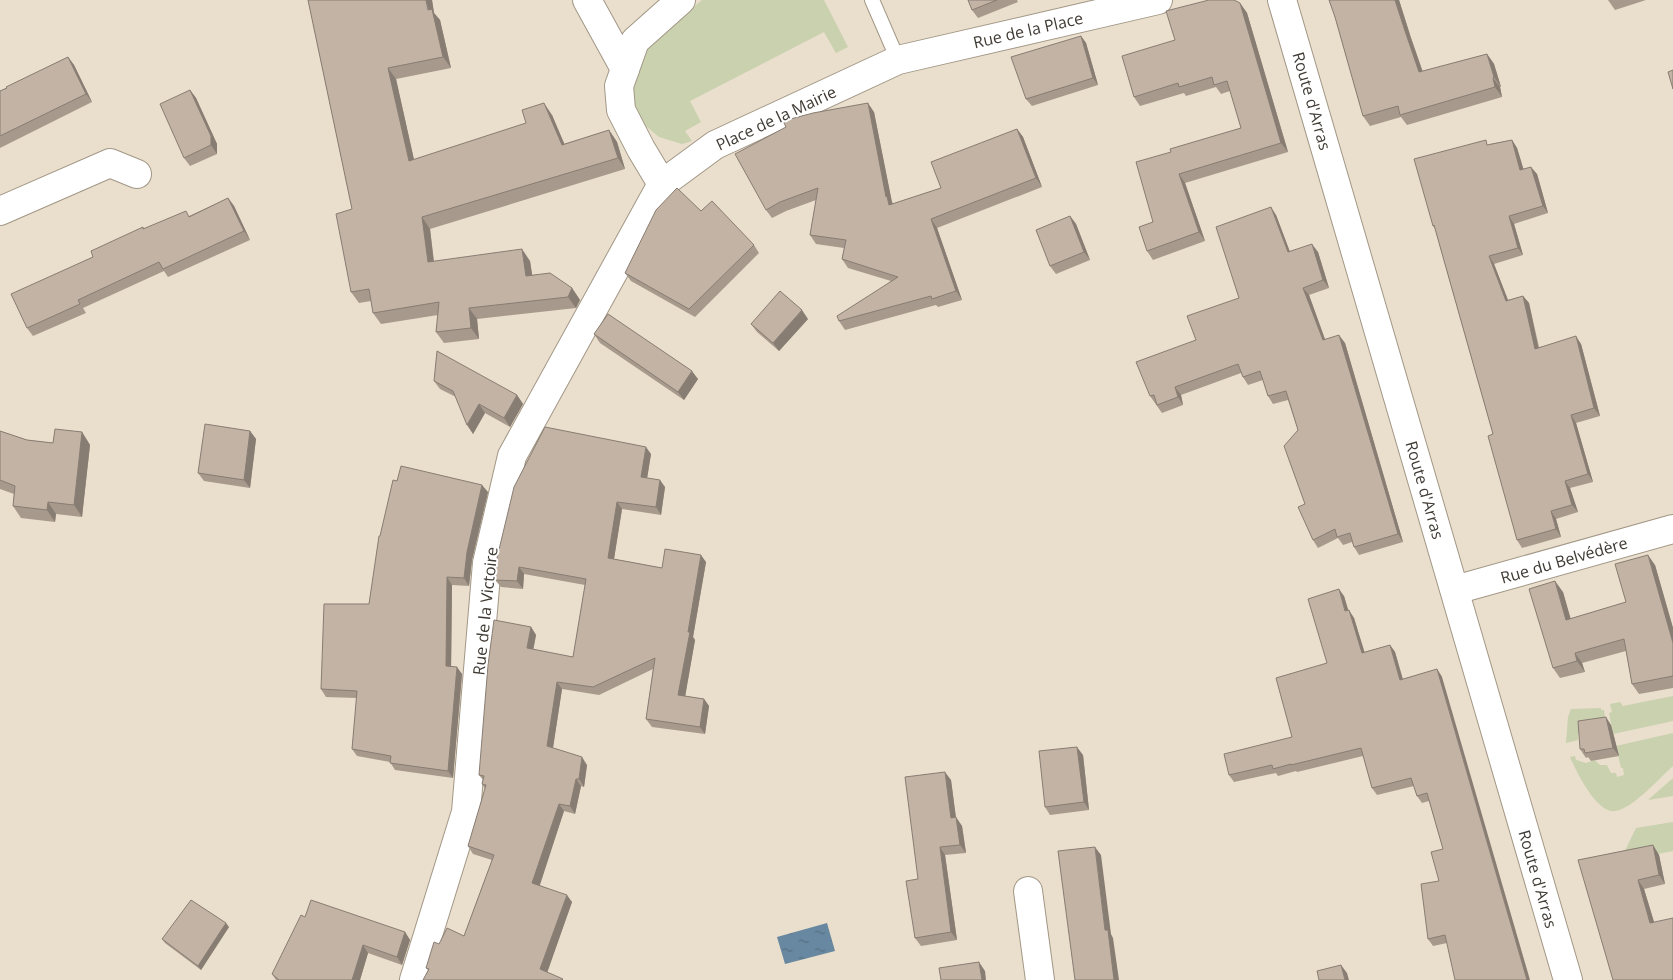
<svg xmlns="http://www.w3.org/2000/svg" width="1673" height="980" font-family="'Open Sans',sans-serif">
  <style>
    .grass { fill: #c9d1ae }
    .water { fill: url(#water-ripples) }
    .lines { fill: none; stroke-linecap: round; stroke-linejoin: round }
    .lane-casing { stroke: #a29786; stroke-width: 16 }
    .street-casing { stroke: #a29786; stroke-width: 30 }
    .secondary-casing { stroke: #a29786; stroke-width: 30 }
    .lane { stroke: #fff; stroke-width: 14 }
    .street { stroke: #fff; stroke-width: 28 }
    .secondary { stroke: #fff; stroke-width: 28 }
    .wall { fill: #a79a8d }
    .shaded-wall { fill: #887d73 }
    .building { fill: #c2b3a4; stroke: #887d73 }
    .labels { text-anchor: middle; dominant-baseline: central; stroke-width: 4; stroke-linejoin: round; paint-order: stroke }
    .street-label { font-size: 16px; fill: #403b34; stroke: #fff }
  </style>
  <defs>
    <pattern id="water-ripples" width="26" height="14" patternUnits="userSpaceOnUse" patternTransform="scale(1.25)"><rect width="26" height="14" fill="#6788a0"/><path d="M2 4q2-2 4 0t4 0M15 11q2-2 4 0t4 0" fill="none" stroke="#567083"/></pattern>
  </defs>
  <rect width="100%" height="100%" fill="#eadecc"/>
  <!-- grass -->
  <g class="grass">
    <path d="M702,0H824L848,47L836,53L824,32L690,101L701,122L685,131L692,141L682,144L659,137L641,122L633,104L630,80L639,55Z"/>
    <path d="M1673,696V721L1613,734L1609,713L1612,712L1610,704L1620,702L1623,706Z"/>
    <path d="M1601,708V710H1604L1606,724L1584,730L1578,734V740L1566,743L1568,717L1571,709Z"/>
    <path d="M1673,733V766C1659,778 1634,808 1615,811C1597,814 1576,771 1570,757L1575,756L1576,760L1586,763L1595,760L1600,765H1607L1611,773H1616L1617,777L1624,775L1623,768H1621L1616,746Z"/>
    <path d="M1673,778V796L1648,800Z"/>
    <path d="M1673,822V851L1620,861L1636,828Z"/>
  </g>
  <!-- water -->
  <path class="water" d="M827,923L835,951L785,964L777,937Z"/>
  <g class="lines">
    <!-- lane casing -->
    <g class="lane-casing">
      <path id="lane" d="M872,0L898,60"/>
    </g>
    <!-- street casing -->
    <g class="street-casing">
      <g id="street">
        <path d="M587,0L625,69"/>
        <path d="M681,0L635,41L619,86L621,110L641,149L662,184L715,145L898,60L1158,0"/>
        <path d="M0,211L110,163L137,174"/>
        <path d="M1455,590L1673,529"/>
        <path d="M1028,891L1040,980"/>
        <path d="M414,980L466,812L487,563L512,456L662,184"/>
      </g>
    </g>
    <!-- secondary casing -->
    <g class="secondary-casing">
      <path id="secondary" d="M1282,0L1568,980"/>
    </g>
    <!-- lane -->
    <use href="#lane" class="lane"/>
    <!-- street -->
    <use href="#street" class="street"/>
    <!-- secondary -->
    <use href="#secondary" class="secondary"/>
  </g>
  <!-- wall -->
  <g class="wall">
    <path d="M308,0H432L434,13L440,20L451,68L396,79L414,160L552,115L564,144L609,130L617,142L625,169L430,229L434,261H530L532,275L572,288L580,300L576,308L477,319L479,339L444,343L436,332L438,315L381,324L373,313L371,301L359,303L351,292L352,209Z"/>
    <path d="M968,0H1017L1018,2L978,18L972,10Z"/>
    <path d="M1329,0H1399L1411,38L1423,72L1487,54L1494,64L1501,87H1500L1502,97L1407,125L1401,117L1370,126L1363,116L1335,17Z"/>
    <path d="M1608,0H1646L1615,10Z"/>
    <path d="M1240,3L1247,13L1288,152L1185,183L1205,241L1153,260L1147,251L1171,152L1241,128L1230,91L1221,94L1216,87L1186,96L1184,93L1140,106L1134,97L1175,40Z"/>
    <path d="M1081,36L1086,43L1098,85L1032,106L1026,99Z"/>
    <path d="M68,57L74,65L92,102L0,148V91Z"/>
    <path d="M190,90L196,98L217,144V154L190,166L184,158Z"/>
    <path d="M874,112L892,204L941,188L1017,129L1023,137L1042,187L937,228L962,300L938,307L936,305L845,330L839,321L891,281L848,268L842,259L844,248L816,244L810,235L816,200L786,211L772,218L766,210Z"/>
    <path d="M1512,140L1517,148L1523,169L1537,174L1548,213L1514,224L1523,255L1494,264L1508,300L1523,296L1529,303L1539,347L1581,344L1600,416L1576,423L1593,482L1570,488L1578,512L1556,519L1561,537L1522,548L1517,540L1493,434L1435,229L1433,226L1490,144Z"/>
    <path d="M228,198L234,206L250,240L168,277L164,271L83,308L86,313L33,336L27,328L93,257L143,227L144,229L189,216Z"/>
    <path d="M701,211L754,245L759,253L695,317L631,281L625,273Z"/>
    <path d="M1276,215L1290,252H1318L1329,288L1309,295L1325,339L1345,343L1403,542L1359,555L1354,547L1352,542L1343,545L1338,538L1318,548L1313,540L1305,504L1298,430L1288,400L1273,404L1268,396L1263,380L1248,385L1243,377L1241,373L1181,395L1183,405L1162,413L1150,396L1239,298Z"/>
    <path d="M1070,216L1076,224L1090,260L1056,274L1050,266Z"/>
    <path d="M808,319L779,351L757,332L751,324Z"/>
    <path d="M594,334L698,379L684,400L600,343Z"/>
    <path d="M434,381L517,395L523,404L510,427L485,413L473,434L456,397L440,389Z"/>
    <path d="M0,431L27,440L53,443L82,432L90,445L82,517L56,514L55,522L21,518L13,506L14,494L0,489Z"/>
    <path d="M250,431L256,439L250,488L204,481L198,473Z"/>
    <path d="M651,454L647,478L665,487L661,515L622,509L614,559L662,568L706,562L693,637L695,640L685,696L704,699L709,706L705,734L652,727L646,719L653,669L599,695L562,689L553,748L587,765L584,787L581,786L575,814L564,811L539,885L572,902L547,972L563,980H423L428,970L426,968L439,944L464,936L492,860L473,854L468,846L485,789L482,784L483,780L479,775L531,627L536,635L533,650L573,657L585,585L524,574L523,589L501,587L495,580Z"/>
    <path d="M488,492L472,560L469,586L452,585L451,667L462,674L453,778L395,770L390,762L357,756L352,749L357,698L326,697L321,689L369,604L380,536Z"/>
    <path d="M1655,565L1673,628V688L1639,694L1632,684L1626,651L1582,663L1585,672L1560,678L1553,668L1563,592L1570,619L1626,602Z"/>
    <path d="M1344,596L1348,611L1354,618L1364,652L1390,645L1395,652L1403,679L1437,669L1442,677L1447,943L1433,946L1428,939L1439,881L1443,849L1429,801L1422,803L1417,796L1414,786L1377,795L1372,788L1363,756L1297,772L1296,771L1278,776L1276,773L1234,782L1229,775L1292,737L1327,663Z"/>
    <path d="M1611,725L1619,756L1591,761L1588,757L1586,758L1580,749Z"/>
    <path d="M1083,755L1089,810L1050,815L1045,807Z"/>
    <path d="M951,780L956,818L962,826L966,853L945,855L957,940L921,946L915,938L918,879Z"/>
    <path d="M1653,845L1659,855L1665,884L1644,889L1654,922L1673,980L1578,860Z"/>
    <path d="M305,917L405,932L410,940L402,965L368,953L360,980H276L272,974Z"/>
    <path d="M229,927L201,970L165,943L162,939Z"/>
  </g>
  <!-- shaded-wall -->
  <g class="shaded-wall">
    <path d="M426,0H432L434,13L440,20L451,68L443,57Z"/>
    <path d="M1395,0H1399L1411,38L1426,82L1419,72L1404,28Z"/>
    <path d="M1240,3L1247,13L1288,152L1281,143Z"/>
    <path d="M1081,36L1086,43L1098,85L1093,78Z"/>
    <path d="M1487,54L1494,64L1501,87L1494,77Z"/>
    <path d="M68,57L74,65L92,102L86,94Z"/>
    <path d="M388,68L396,79L417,173L409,161Z"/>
    <path d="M1493,78L1500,87L1502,97L1495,87Z"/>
    <path d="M190,90L196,98L217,144V154L211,145Z"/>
    <path d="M544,103L552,115L570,157L562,145Z"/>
    <path d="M868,103L874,112L892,202L894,205H889L886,197Z"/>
    <path d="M1017,129L1023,137L1042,187L1036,178Z"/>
    <path d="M609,130L617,142L625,169L618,158Z"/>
    <path d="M1512,140L1517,148L1526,177L1520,170Z"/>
    <path d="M1531,167L1537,174L1548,213L1543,206Z"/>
    <path d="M1179,174L1185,183L1205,241L1199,232Z"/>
    <path d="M228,198L234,206L250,240L244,231Z"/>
    <path d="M1271,207L1276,215L1293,260L1288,252Z"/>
    <path d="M1070,216L1076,224L1090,260L1084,252Z"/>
    <path d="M1509,216L1514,224L1523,255L1518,248Z"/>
    <path d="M422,217L430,229L435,273L428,262Z"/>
    <path d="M931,219L937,228L962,300L956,291Z"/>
    <path d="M1312,244L1318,252L1329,288L1323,280Z"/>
    <path d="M522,249L530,261L534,287L526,276Z"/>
    <path d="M1489,256L1494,264L1511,308L1506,301Z"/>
    <path d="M572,288L580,300L576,308L568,297Z"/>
    <path d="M1303,288L1309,295L1328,348L1323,340Z"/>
    <path d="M1523,296L1529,303L1540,356L1535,349Z"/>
    <path d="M469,308L477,319L479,339L471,328Z"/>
    <path d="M802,310L808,319L779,351L773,343Z"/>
    <path d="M1339,335L1345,343L1403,542L1398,534Z"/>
    <path d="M1576,336L1581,344L1600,416L1594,408Z"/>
    <path d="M692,371L698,379L684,400L678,392Z"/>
    <path d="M1175,387L1181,395L1183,405L1178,397Z"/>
    <path d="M517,395L523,404L510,427L504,418Z"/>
    <path d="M479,404L485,413L473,434L467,425Z"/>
    <path d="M1571,415L1576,423L1593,482L1588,474Z"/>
    <path d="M250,431L256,439L250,488L244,480Z"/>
    <path d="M82,432L90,445L82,517L74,505Z"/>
    <path d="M646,447L651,454L646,485L641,477Z"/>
    <path d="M660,480L665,487L661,515L656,507Z"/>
    <path d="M1565,481L1570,488L1578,512L1572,505Z"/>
    <path d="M482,485L488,492L472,560L469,586L464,578L467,552Z"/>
    <path d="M48,502L56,514L55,522L47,510Z"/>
    <path d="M617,502L622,509L613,565L608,558Z"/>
    <path d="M1551,511L1556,519L1561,537L1556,529Z"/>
    <path d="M701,555L706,562L693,637L695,640L684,703L678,695L688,632Z"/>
    <path d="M1648,555L1655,565L1673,628V643Z"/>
    <path d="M519,567L524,574L523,589L517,581Z"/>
    <path d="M447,577L452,585L451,674L446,666Z"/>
    <path d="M1555,581L1563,592L1574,630L1566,620Z"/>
    <path d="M1339,589L1344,596L1351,619L1345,611Z"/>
    <path d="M1349,610L1354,618L1367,660L1362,653Z"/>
    <path d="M531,627L536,635L532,656L527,648Z"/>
    <path d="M1390,645L1395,652L1405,688L1400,680Z"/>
    <path d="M1575,653L1582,663L1585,672L1577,661Z"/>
    <path d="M457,667L462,674L453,778L448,771Z"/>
    <path d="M1437,669L1442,677L1530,980H1527Z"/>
    <path d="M557,682L562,689L552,754L547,746Z"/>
    <path d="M704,699L709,706L705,734L700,727Z"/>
    <path d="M1606,717L1611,725L1619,756L1613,748Z"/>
    <path d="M1077,747L1083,755L1089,810L1084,802Z"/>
    <path d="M582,757L587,765L584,787L579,779Z"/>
    <path d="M945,772L951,780L957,826L951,818Z"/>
    <path d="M576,779L581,786L575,814L570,806Z"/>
    <path d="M559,804L564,811L538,891L532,883Z"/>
    <path d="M956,817L962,826L966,853L960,845Z"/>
    <path d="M1653,845L1659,855L1665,884L1659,875Z"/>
    <path d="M940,847L945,855L957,940L951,932Z"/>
    <path d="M1095,847L1101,855L1111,934L1113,938L1119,980H1114L1105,930Z"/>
    <path d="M1638,880L1644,889L1657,932L1650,923Z"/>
    <path d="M567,895L572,902L546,976L540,969Z"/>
    <path d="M226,923L229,927L201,970L198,966Z"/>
    <path d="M405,932L410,940L402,965L397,957Z"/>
    <path d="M363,945L368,953L360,980H352Z"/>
    <path d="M979,962L985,971L986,980H982Z"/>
    <path d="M1341,965L1347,973L1349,980H1345Z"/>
  </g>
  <!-- building -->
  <g class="building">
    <path d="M308,0H426L428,10L432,9L443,57L388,68L409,161L526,123L522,110L544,103L562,145L609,130L618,158L422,217L428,262L522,249L526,276L550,273L572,288L568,297L469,308L471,328L436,332L439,302L373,313L369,289L351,292L336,214L352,209Z"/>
    <path d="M968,0H997L972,10Z"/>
    <path d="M1209,0H1234L1240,3L1281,143L1179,174L1199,232L1147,251L1139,227L1153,222L1136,162L1171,152L1170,149L1241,128L1227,81L1214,85L1212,77L1179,87L1178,83L1134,97L1122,56L1175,40L1166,11Z"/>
    <path d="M1329,0H1395L1404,28L1419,72L1487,54L1494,77L1493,78L1495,87L1400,115L1398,106L1363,116L1335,17Z"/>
    <path d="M1081,36L1093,78L1026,99L1011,57Z"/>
    <path d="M68,57L86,94L0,136V91L7,88L6,87Z"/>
    <path d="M1673,70V89L1668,72Z"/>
    <path d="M190,90L211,136V145L184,158L160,104Z"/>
    <path d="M868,103L886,197L887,196L889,205L941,188L931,162L1017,129L1036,178L931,219L956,291L932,299L931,296L839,321L837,316L898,277L842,259L846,240L810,235L818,188L780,202L766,210L735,154L786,127L783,121L813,113Z"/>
    <path d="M1486,140L1487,145L1512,140L1520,170L1531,167L1543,206L1509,216L1518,248L1489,256L1506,301L1523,296L1535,349L1576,336L1594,408L1571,415L1588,474L1565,481L1572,505L1551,511L1556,529L1517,540L1488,436L1493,434L1434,225L1433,226L1414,159Z"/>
    <path d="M677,188L701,211L712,201L754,245L689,309L625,273L656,210Z"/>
    <path d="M228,198L244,231L163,269L159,262L78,300L80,304L27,328L11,294L93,257L91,251L143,227V229L186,211L189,217Z"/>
    <path d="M1271,207L1288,252L1312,244L1323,280L1303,288L1323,340L1339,335L1398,534L1354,547L1350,533L1337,537L1335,529L1313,540L1298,507L1305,504L1284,446L1298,430L1286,391L1268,396L1260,371L1243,377L1238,364L1175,387L1178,397L1157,405L1154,395L1150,396L1136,362L1196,340L1187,316L1239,298L1216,227Z"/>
    <path d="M1070,216L1084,252L1050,266L1036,230Z"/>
    <path d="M780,291L802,310L773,343L751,324Z"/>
    <path d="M608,314L692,371L678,392L594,334Z"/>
    <path d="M437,351L517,395L504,418L479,404L467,425L453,391L434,381Z"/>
    <path d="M205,424L250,431L244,480L198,473Z"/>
    <path d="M545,427L646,447L641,477L660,480L656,507L617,502L608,558L662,568L665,549L701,555L688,632H690L678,695L704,699L700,727L646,719L655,658L593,687L557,682L547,746L582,757L579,779H576L570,806L559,804L532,883L567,895L540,969L563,979L562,980H423L429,969L426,968L434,942L439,944L447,928L464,936L494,855L468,846L486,785L482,784L484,776L479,775L488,665L494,620L531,627L527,648L573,657L586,579L519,567L517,581L495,580L497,558L514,487Z"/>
    <path d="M55,429L82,432L74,505L48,502L47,510L13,506L15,486L0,480V431L27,440L53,443Z"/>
    <path d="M401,466L482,485L467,552L464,578L447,577L446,666L457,667L448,771L390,763L391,756L352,749L357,691L321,689L324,604H369L379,536H380L393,480L397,481Z"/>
    <path d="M1648,555L1673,643V676L1632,684L1624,639L1575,653L1577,661L1553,668L1529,589L1555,581L1566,620L1626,602L1615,564Z"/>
    <path d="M1339,589L1345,611L1349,610L1362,653L1390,645L1400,680L1437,669L1527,980H1455L1445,935L1428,939L1421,884L1439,881L1431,852L1443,849L1427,793L1417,796L1411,778L1372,788L1361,748L1291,765V764L1273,769L1272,765L1229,775L1224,754L1292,737L1276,678L1327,663L1308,599Z"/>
    <path d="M1606,717L1613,748L1585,753L1584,749H1580L1578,721Z"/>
    <path d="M1077,747L1084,802L1045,807L1039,751Z"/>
    <path d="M945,772L951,818L956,817L960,845L940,847L951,932L915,938L906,881L918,879L905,777Z"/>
    <path d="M1653,845L1659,875L1638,880L1650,923L1673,918V980H1613L1578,860Z"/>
    <path d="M1095,847L1105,930H1108L1114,980H1075L1058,851Z"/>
    <path d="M191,900L226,923L198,966L162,939Z"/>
    <path d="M311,900L405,932L397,957L363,945L352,980H279L272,974L301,915L305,917Z"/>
    <path d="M979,962L982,980H941L939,968Z"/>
    <path d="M1341,965L1345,980H1319L1317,971Z"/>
  </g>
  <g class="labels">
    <!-- street labels -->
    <g class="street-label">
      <text transform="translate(1028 30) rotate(-13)">Rue de la Place</text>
      <text transform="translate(1312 101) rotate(74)">Route d'Arras</text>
      <text transform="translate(776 118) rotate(-25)">Place de la Mairie</text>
      <text transform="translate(1425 490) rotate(74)">Route d'Arras</text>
      <text transform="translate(1564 560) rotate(-16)">Rue du Belvédère</text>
      <text transform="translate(485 611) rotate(-84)">Rue de la Victoire</text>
      <text transform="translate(1538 879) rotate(74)">Route d'Arras</text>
    </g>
  </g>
</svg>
